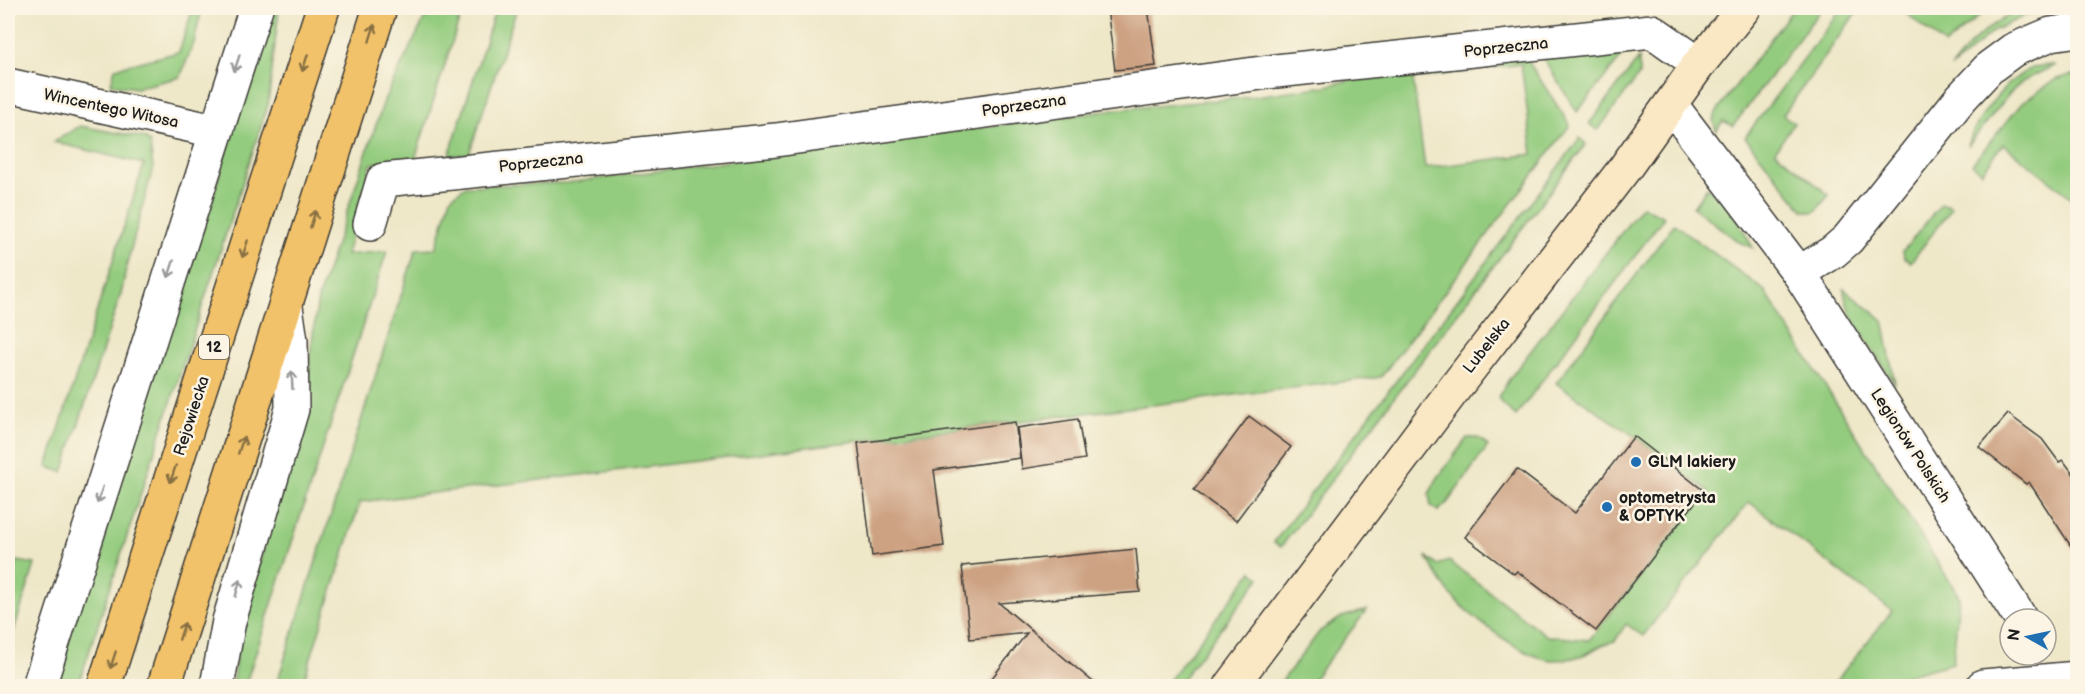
<svg xmlns="http://www.w3.org/2000/svg" width="2085" height="694" font-family="'Balsamiq Sans',sans-serif">
  <style>
    .green { fill: #94cc7f; stroke: #58744e; stroke-width: 1.5; fill-rule: evenodd }
    .building { fill: #cda283 }
    .lines { fill: none; stroke-linecap: round; stroke-linejoin: round }
    .minor-casing { stroke: #3c3a36; stroke-width: 36 }
    .secondary-casing { stroke: #3c3a36; stroke-width: 36 }
    .trunk-casing { stroke: #3c3a36; stroke-width: 36 }
    .minor { stroke: #fff; stroke-width: 33 }
    .secondary { stroke: #fae7c3; stroke-width: 33 }
    .trunk { stroke: #f2c26a; stroke-width: 33 }
    .oneway { stroke: #876f43 }
    .oneway2 { stroke: #999 }
    .poi-dot { fill: #1f6fb2; stroke: #fcf5e5; stroke-width: 2 }
    .labels { text-anchor: middle; dominant-baseline: central; stroke-width: 5; stroke-linejoin: round; paint-order: stroke }
    .shield { fill: #fcf5e5; stroke: #5f5d58; stroke-width: 1.5 }
    .shield-label { font-size: 15px; font-weight: bold; fill: #1c1c1c }
    .street-label { font-size: 16px; fill: #1c1c1c; stroke: #fcf5e5 }
    .poi-label { font-size: 16px; font-weight: bold; fill: #1c1c1c; stroke: #fcf5e5; text-anchor: start }
  </style>
  <rect width="100%" height="100%" fill="#fcf5e5"/>
  <filter id="ink" filterUnits="userSpaceOnUse"><feTurbulence type="fractalNoise" baseFrequency=".0167" numOctaves="2"/><feDisplacementMap in="SourceGraphic" scale="12" xChannelSelector="R" yChannelSelector="G"/><feConvolveMatrix kernelMatrix="1 2 1 2 8 2 1 2 1" color-interpolation-filters="sRGB"/></filter>
  <filter id="wash" filterUnits="userSpaceOnUse"><feTurbulence type="fractalNoise" baseFrequency=".008" numOctaves="4" result="noise"/><feDisplacementMap in="SourceGraphic" scale="24" xChannelSelector="R" yChannelSelector="G"/><feGaussianBlur stdDeviation="1.35" result="paint"/><feColorMatrix in="noise" values="0 0 0 0 0 0 0 0 0 0 0 0 0 0 0 0 0 1.4 0 .05"/><feComposite in="paint" operator="in"/></filter>
  <g filter="url(#wash)">
    <rect width="100%" height="100%" fill="#eee7c8"/>
    <!-- green -->
    <g class="green">
      <path d="M193,8L201,12L194,43L180,77L136,88L111,84L115,68L179,52Z"/>
      <path d="M269,8H279L268,105L78,686H49L209,210Z"/>
      <path d="M430,8H463L415,159L371,164L346,255L387,251L245,686H232L242,619L307,411L309,363L318,298L385,98Z"/>
      <path d="M496,8H517L469,154L449,156Z"/>
      <path d="M1794,8H1822L1733,126L1723,121L1716,131L1713,120L1717,111Z"/>
      <path d="M1842,8H1849L1856,13L1783,115L1794,123L1775,151L1829,195L1815,212H1811L1803,210L1745,137Z"/>
      <path d="M1900,8H1988L1945,45Z"/>
      <path d="M2028,8H2060L2024,16L1995,30L1951,68C1971,40 1995,18 2028,8Z"/>
      <path d="M1630,46L1577,112L1540,53Z"/>
      <path d="M1524,55L1570,125L1381,377L360,502L302,686H276L416,249L436,248L451,197L466,186L567,183L1122,109L1241,98L1326,86L1370,75ZM1521,64L1533,154L1425,168L1413,79Z"/>
      <path d="M1639,58V75L1598,130L1589,124Z"/>
      <path d="M2055,65L2023,81L2010,93L1968,146C1975,119 2006,80 2032,68C2039,65 2048,65 2055,65Z"/>
      <path d="M2077,73V202L2003,144L1982,172L1972,164L2022,103L2055,80Z"/>
      <path d="M80,126L145,138L150,143L153,168L127,264L122,290L63,472L47,467L144,164L53,142Z"/>
      <path d="M1580,138L1586,144L1281,547L1274,542Z"/>
      <path d="M1707,187L1731,208L1753,248L1739,242L1693,207Z"/>
      <path d="M1941,204L1947,205L1952,208L1911,262L1904,257L1903,251Z"/>
      <path d="M1642,206L1664,217L1516,416L1502,404L1498,397L1510,378Z"/>
      <path d="M1674,224L1764,290L1959,596L1953,663L1868,686H1832L1892,611L1749,502L1643,636L1626,624L1615,641C1601,644 1601,646 1590,652C1580,657 1566,660 1554,660C1526,660 1465,614 1448,591C1440,581 1433,568 1426,556L1437,565L1449,561L1547,636L1589,640L1708,491L1634,436L1556,383Z"/>
      <path d="M1844,289L1883,320L1895,384C1881,361 1844,315 1844,289Z"/>
      <path d="M1467,438H1478L1488,446L1448,502L1438,511L1431,506L1429,494L1437,479Z"/>
      <path d="M17,561L35,564L8,649V591Z"/>
      <path d="M1252,571L1260,578L1177,686H1165Z"/>
      <path d="M1367,610L1308,686H1278L1320,631L1342,617Z"/>
    </g>
    <g id="blocks">
      <!-- building -->
      <g class="building">
        <path d="M1107,8H1148L1156,66L1115,70Z"/>
        <path d="M2008,414L2042,439L2059,462L2063,460L2078,480V557L2029,482L2026,484L1979,447Z"/>
        <path d="M1249,416L1291,447L1236,521L1194,490Z"/>
        <path d="M1078,419L1085,459L1022,469L1017,428Z"/>
        <path d="M1015,422L1020,458L934,470L944,546L872,556L858,443Z"/>
        <path d="M1634,436L1704,491L1596,631L1517,571L1514,574L1465,537L1517,469L1575,513Z"/>
        <path d="M1136,549L1140,592L999,603L1099,687H985L1027,633L970,639L962,566Z"/>
      </g>
    </g>
  </g>
  <g filter="url(#ink)">
    <use href="#blocks" fill-opacity="0" stroke="#3c3a36" stroke-width="1.5"/>
    <g class="lines">
      <!-- minor casing -->
      <g class="minor-casing">
        <g id="minor">
          <path d="M8,85L215,131"/>
          <path d="M1671,105L1799,273L2021,619"/>
          <path d="M370,224L383,180L776,140L1276,71L1652,31L1699,64"/>
          <path d="M1799,273L1833,252L1848,239L1961,98L1990,67L2013,50L2051,34L2078,30"/>
          <path d="M39,686L256,8"/>
          <path d="M217,686L229,621L292,409L291,341L286,307"/>
          <path d="M1983,686L2078,678"/>
        </g>
      </g>
      <!-- secondary casing -->
      <g class="secondary-casing">
        <path id="secondary" d="M1231,686L1454,389L1625,168L1699,64L1744,8"/>
      </g>
      <!-- trunk casing -->
      <g class="trunk-casing">
        <g id="trunk">
          <path d="M104,686L323,8"/>
          <path d="M164,686L380,8"/>
        </g>
      </g>
      <!-- minor -->
      <use href="#minor" class="minor"/>
      <!-- secondary -->
      <use href="#secondary" class="secondary"/>
      <!-- trunk -->
      <use href="#trunk" class="trunk"/>
    </g>
    <!-- one-way arrows -->
    <defs><path id="oneway-shaft" d="M-6 0H5M1.5-3L5.5 0L1.5 3" fill="none" stroke-width="1.6" stroke-linecap="round" stroke-linejoin="round" transform="scale(1.5)"/></defs>
    <g class="oneway">
      <use href="#oneway-shaft" transform="translate(372 33) rotate(-73)"/>
      <use href="#oneway-shaft" transform="translate(305 63) rotate(108)"/>
      <use href="#oneway-shaft" transform="translate(313 219) rotate(-73)"/>
      <use href="#oneway-shaft" transform="translate(245 249) rotate(108)"/>
      <use href="#oneway-shaft" transform="translate(241 445) rotate(-72)"/>
      <use href="#oneway-shaft" transform="translate(173 474) rotate(108)"/>
      <use href="#oneway-shaft" transform="translate(182 631) rotate(-72)"/>
      <use href="#oneway-shaft" transform="translate(113 660) rotate(108)"/>
    </g>
    <g class="oneway2">
      <use href="#oneway-shaft" transform="translate(237 63) rotate(108)"/>
      <use href="#oneway-shaft" transform="translate(171 269) rotate(108)"/>
      <use href="#oneway-shaft" transform="translate(292 380) rotate(-93)"/>
      <use href="#oneway-shaft" transform="translate(100 495) rotate(108)"/>
      <use href="#oneway-shaft" transform="translate(238 588) rotate(-74)"/>
    </g>
  </g>
  <!-- markers -->
  <g class="poi-dot">
    <circle cx="1636" cy="462" r="6"/>
    <circle cx="1607" cy="507" r="6"/>
  </g>
  <g class="labels">
    <!-- shield labels -->
    <rect class="shield" x="199" y="335" width="30" height="24" rx="4.5"/>
    <g class="shield-label">
      <text x="214" y="347">12</text>
    </g>
    <!-- street labels -->
    <g class="street-label">
      <text transform="translate(1506 48) rotate(-6)">Poprzeczna</text>
      <text transform="translate(1024 106) rotate(-8)">Poprzeczna</text>
      <text transform="translate(111 109) rotate(12)">Wincentego Witosa</text>
      <text transform="translate(541 163) rotate(-6)">Poprzeczna</text>
      <text transform="translate(1487 346) rotate(-52)">Lubelska</text>
      <text transform="translate(192 416) rotate(-72)">Rejowiecka</text>
      <text transform="translate(1910 446) rotate(57)">Legionów Polskich</text>
    </g>
    <!-- poi labels -->
    <g class="poi-label">
      <text x="1648" y="462">GLM lakiery</text>
      <text x="1619" y="498">optometrysta<tspan x="1619" dy="18">&amp; OPTYK</tspan></text>
    </g>
  </g>
  <!-- margin -->
  <rect width="2085" height="694" fill="none" stroke="#fcf5e5" stroke-width="30"/>
  <!-- north arrow -->
  <g transform="translate(2028 637) rotate(279)"><circle r="28" fill="#fcf5e5" stroke="#a29e95" stroke-width="1.5"/>
  <path d="M0-4.5L10 22L0 15L-10 22Z" fill="#1f6fb2"/>
  <text y="-9" font-size="16" font-weight="bold" text-anchor="middle" fill="#1c1c1c">N</text>
  </g>
</svg>
